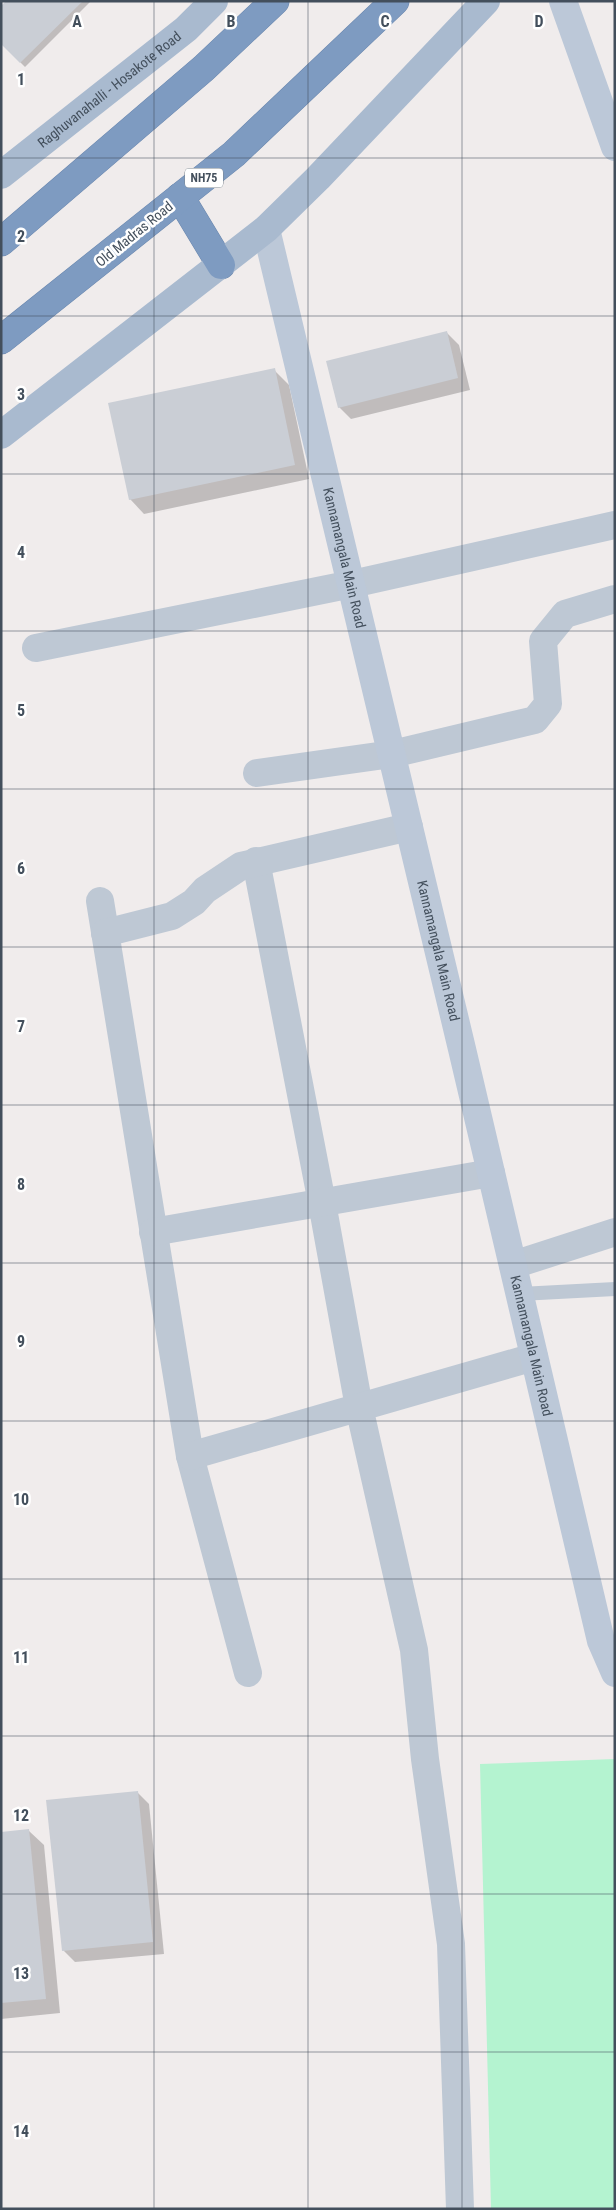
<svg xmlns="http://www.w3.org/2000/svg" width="616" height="2210" font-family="'Roboto Condensed',sans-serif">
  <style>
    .green { fill: #b4f3d0 }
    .shadow { fill: #0003 }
    .building { fill: #caced5 }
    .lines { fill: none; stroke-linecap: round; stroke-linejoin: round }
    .highway-casing { stroke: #6986ad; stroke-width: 29 }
    .lane { stroke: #bec8d4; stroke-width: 14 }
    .street { stroke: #bec8d4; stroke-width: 28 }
    .secondary { stroke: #bcc8d8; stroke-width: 28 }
    .primary { stroke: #a9bacf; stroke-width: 28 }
    .highway { stroke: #7e9bc1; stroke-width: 28 }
    .grid { fill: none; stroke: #434f5c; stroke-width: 1; stroke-opacity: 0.55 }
    .labels { text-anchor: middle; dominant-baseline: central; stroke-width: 5; stroke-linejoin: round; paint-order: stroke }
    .shield { fill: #fff; stroke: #7b848d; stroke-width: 1 }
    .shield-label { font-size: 12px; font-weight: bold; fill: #434f5c }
    .street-label { font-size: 14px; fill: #434f5c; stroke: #fff }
    .grid-label { font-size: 16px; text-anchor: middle; font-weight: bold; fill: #434f5c; stroke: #fff; stroke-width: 5; stroke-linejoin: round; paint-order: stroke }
  </style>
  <rect width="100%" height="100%" fill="#f0ecec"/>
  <!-- green -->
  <path class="green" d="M615,1759V2209H491L480,1764Z"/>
  <!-- shadow -->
  <g class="shadow">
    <path d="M8,1H91L25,67L1,43Z"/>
    <path d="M446,332L459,345L470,390L351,419L339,407Z"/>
    <path d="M274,370L289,385L309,479L144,514L130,499Z"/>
    <path d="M137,1792L149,1804L164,1954L75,1962L63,1950Z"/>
    <path d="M29,1831L44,1845L60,2013L1,2019V1833Z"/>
  </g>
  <!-- building -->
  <g class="building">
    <path d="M6,1H83L20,63L1,44V6Z"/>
    <path d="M447,331L458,378L338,408L326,361Z"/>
    <path d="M275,368L295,465L129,500L108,403Z"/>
    <path d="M138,1791L153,1942L62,1951L46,1800Z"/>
    <path d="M29,1829L46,1999L1,2003V1832Z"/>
  </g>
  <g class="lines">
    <!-- highway casing -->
    <g class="highway-casing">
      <g id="highway">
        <path d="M180,197L221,265"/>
        <path d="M1,242L204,68L275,1"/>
        <path d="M1,340L234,154L395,1"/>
      </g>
    </g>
    <!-- lane -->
    <path class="lane" d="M520,1294L615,1289"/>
    <!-- street -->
    <g class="street">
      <path d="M36,648L352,584L615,525"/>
      <path d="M257,773L392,754L535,720L548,704L543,641L565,614L615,599"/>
      <path d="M256,861L322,1203L359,1407L414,1650L425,1759L451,1944L460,2209"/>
      <path d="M100,901L190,1456L248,1673"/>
      <path d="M105,933L172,916L194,902L205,890L241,866L409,827"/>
      <path d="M153,1232L491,1173"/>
      <path d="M513,1265L615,1232"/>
      <path d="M190,1456L534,1357"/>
    </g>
    <!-- secondary -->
    <g class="secondary">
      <path d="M563,1L615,147"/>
      <path id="s1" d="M266,229L462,1049L601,1641L615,1673"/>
    </g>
    <!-- primary -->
    <g class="primary">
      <path id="s2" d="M1,175L186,29L214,1"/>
      <path d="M1,435L266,229L318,178L486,1"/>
    </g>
    <!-- highway -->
    <use href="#highway" class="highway"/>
  </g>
  <!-- grid -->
  <path class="grid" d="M154,1V2209M308,1V2209M462,1V2209M1,158H615M1,316H615M1,474H615M1,631H615M1,789H615M1,947H615M1,1105H615M1,1263H615M1,1421H615M1,1579H615M1,1736H615M1,1894H615M1,2052H615"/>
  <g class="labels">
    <!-- shield labels -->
    <rect class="shield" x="185" y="168.5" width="38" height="19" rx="4"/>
    <g class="shield-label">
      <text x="204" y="178">NH75</text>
    </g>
    <!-- street labels -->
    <g class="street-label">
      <text stroke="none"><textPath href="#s2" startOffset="138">Raghuvanahalli - Hosakote Road</textPath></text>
      <text transform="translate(134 234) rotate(-39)">Old Madras Road</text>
      <text stroke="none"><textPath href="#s1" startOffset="338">Kannamangala Main Road</textPath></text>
      <text stroke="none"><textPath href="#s1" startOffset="742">Kannamangala Main Road</textPath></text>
      <text stroke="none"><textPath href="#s1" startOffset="1148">Kannamangala Main Road</textPath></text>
    </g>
  </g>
  <g class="grid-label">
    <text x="77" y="27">A</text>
    <text x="231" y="27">B</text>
    <text x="385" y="27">C</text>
    <text x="539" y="27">D</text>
    <text x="21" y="85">1</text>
    <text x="21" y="242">2</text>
    <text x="21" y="400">3</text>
    <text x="21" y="558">4</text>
    <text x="21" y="716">5</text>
    <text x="21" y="874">6</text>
    <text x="21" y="1032">7</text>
    <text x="21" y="1190">8</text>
    <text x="21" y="1347">9</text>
    <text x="21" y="1505">10</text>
    <text x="21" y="1663">11</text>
    <text x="21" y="1821">12</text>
    <text x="21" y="1979">13</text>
    <text x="21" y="2137">14</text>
  </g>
  <!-- border -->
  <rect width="616" height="2210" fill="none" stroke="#434f5c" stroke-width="5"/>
</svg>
